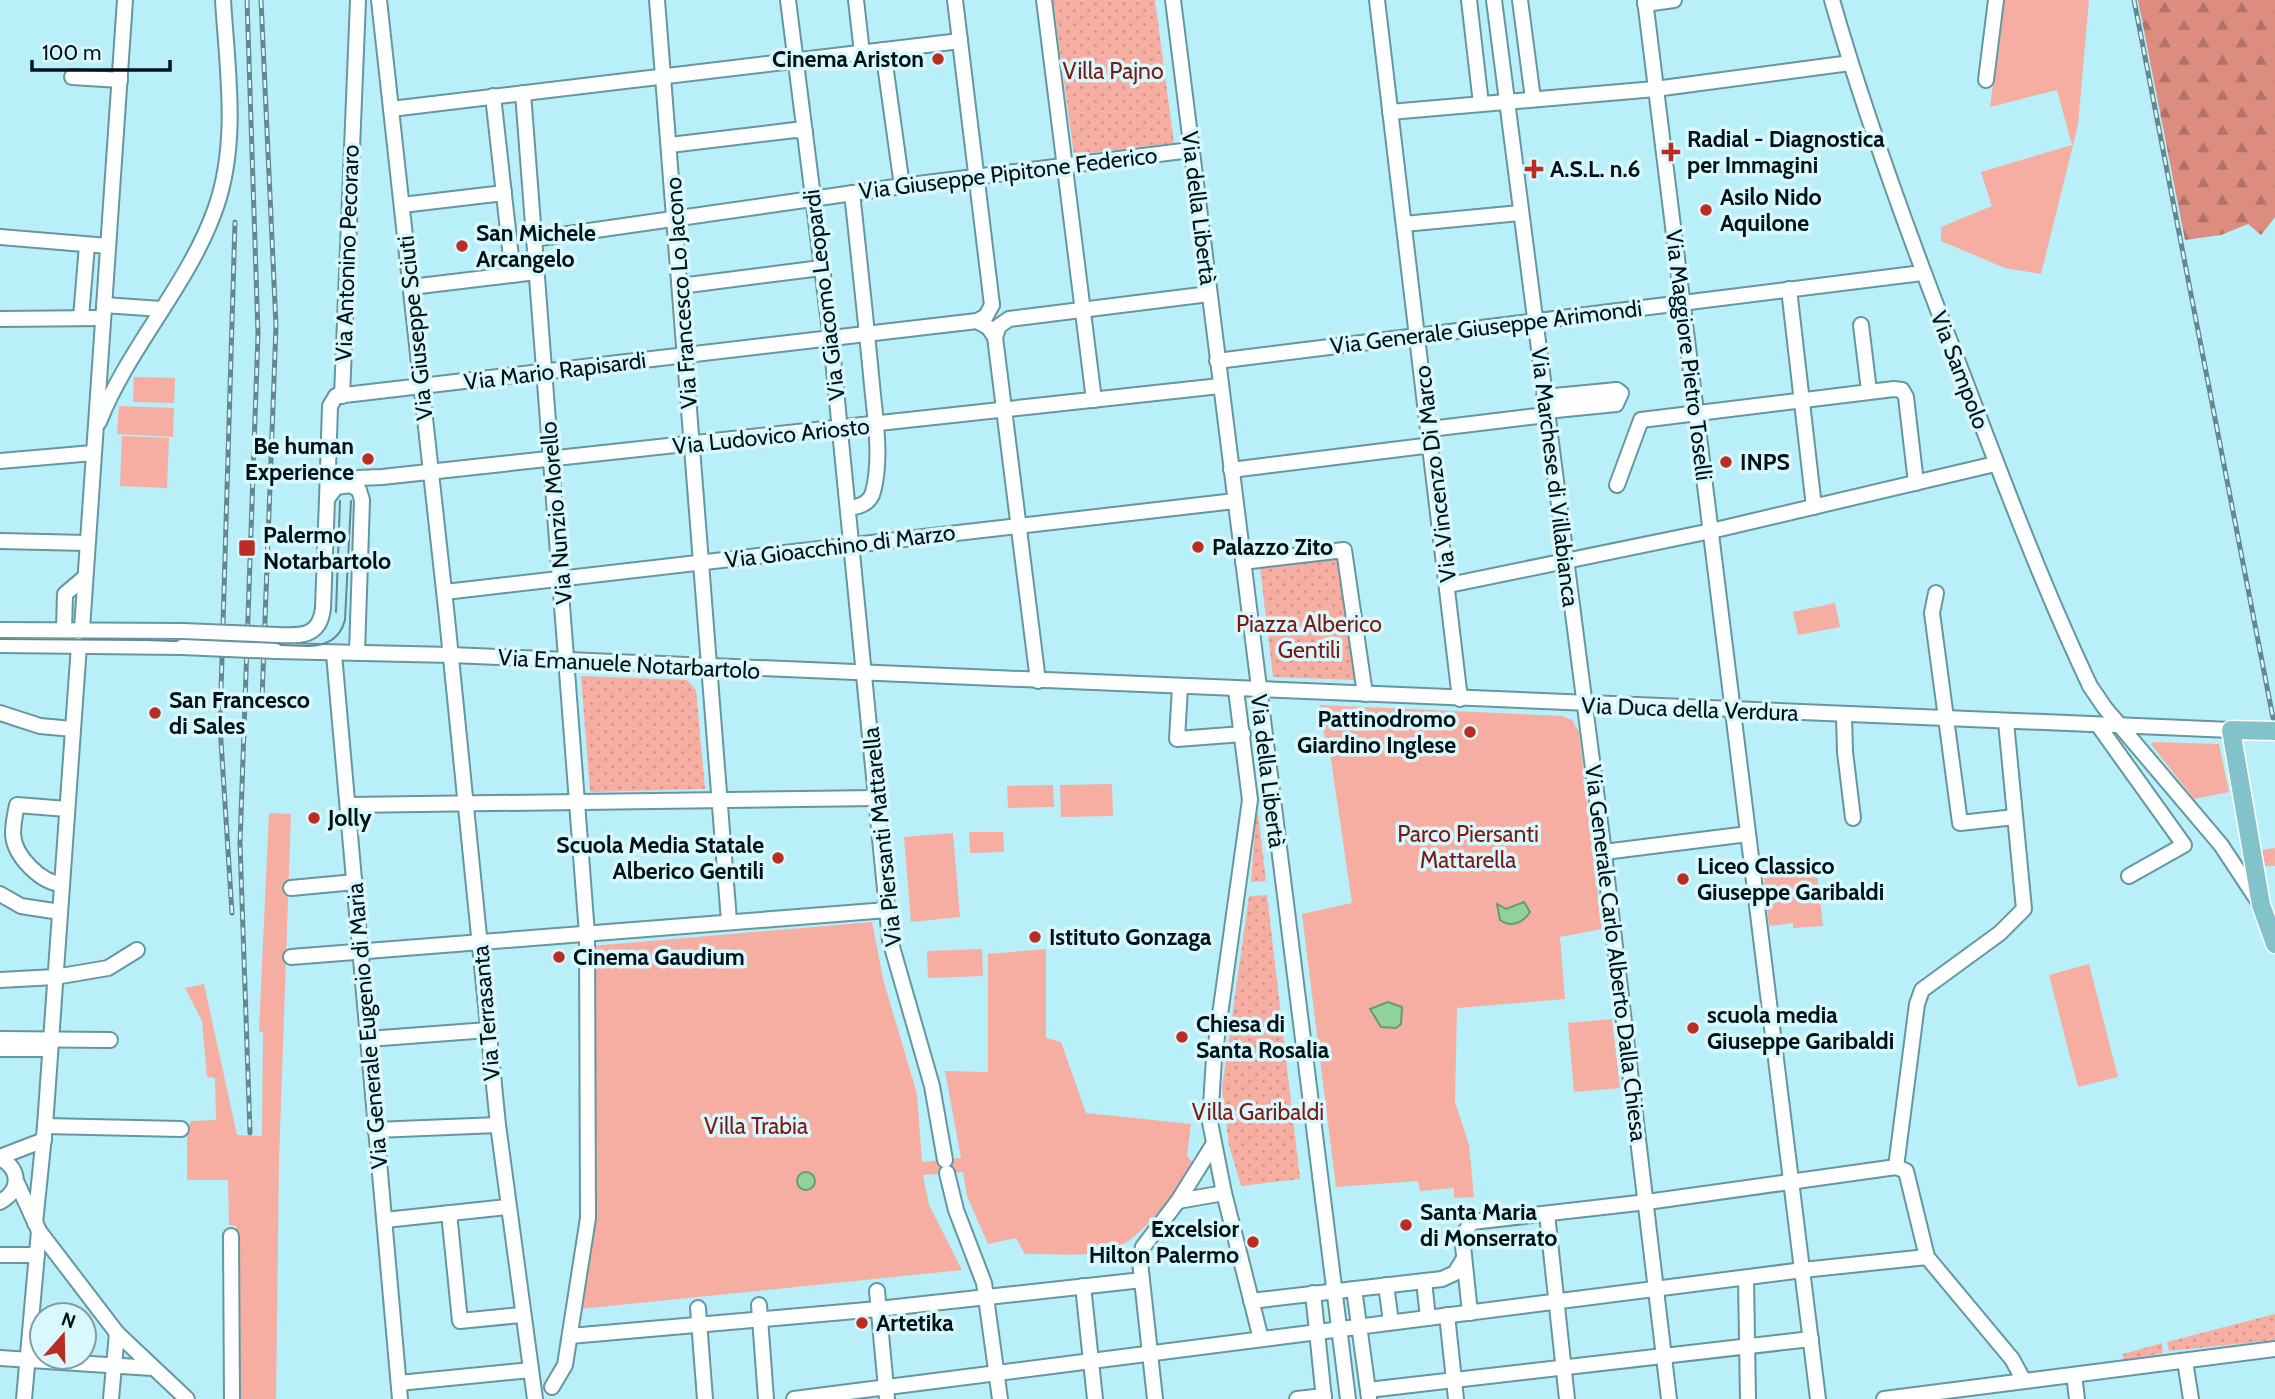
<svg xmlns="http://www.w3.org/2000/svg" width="2275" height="1399" font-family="Cabin,sans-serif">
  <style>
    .green { fill: #f6aea2 }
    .forest { fill: url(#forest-firs) }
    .garden { fill: url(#garden-dots) }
    .water { fill: #91d29c; stroke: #669974; stroke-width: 2 }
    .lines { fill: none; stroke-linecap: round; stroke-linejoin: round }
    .minor-casing { stroke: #6497a0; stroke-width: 18 }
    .major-casing { stroke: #fff; stroke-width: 21 }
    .minor { stroke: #fff; stroke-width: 14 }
    .major { stroke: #82c2cb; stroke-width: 18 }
    .tram { stroke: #63888f; stroke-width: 2 }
    .rail-casing { stroke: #63888f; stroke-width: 5 }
    .rail { stroke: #d9f8fd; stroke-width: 2.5; stroke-dasharray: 8; stroke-linecap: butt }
    .minor-bridge-casing { stroke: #6497a0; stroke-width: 18; stroke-linecap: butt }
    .minor-bridge { stroke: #fff; stroke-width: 14 }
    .poi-dot { fill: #bb2d23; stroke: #d9f8fd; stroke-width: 2.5 }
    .labels { text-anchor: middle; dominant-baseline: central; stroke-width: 7; stroke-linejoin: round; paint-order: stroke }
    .poi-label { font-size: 23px; font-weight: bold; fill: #011317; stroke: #d9f8fd; text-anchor: start }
    .park-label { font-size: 23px; fill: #7a1a13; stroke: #d9f8fd }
    .street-label { font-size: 23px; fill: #011317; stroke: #d9f8fd }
  </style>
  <defs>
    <pattern id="forest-firs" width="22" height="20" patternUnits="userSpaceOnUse" patternTransform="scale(1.75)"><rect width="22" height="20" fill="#dd8d80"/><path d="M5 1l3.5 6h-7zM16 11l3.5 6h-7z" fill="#b17268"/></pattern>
    <pattern id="garden-dots" width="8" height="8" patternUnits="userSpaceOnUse" patternTransform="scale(1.75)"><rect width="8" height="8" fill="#f6aea2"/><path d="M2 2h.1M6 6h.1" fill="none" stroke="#d1958b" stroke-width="1.8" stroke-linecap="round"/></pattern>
  </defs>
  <rect width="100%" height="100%" fill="#b9eff8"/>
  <!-- green -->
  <g class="green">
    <path d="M2004,0H2089L2078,125L2041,274L2005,268L1941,241V227L1992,206L1981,172L2072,145L2057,90L1990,107Z"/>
    <path d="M134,377L175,378L174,403L133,402Z"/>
    <path d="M119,406L174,408L173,437L117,434Z"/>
    <path d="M122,436L169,438L167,488L120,486Z"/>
    <path d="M1835,603L1840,627L1798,635L1793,612Z"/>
    <path d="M1320,705L1562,716L1572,720L1579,732L1602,929L1560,937L1565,999L1457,1008L1455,1102L1469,1145L1474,1197L1454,1198V1188L1420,1191L1418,1181L1336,1187L1302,914L1352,903L1329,746L1325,741Z"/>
    <path d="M2154,742L2219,744L2229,792L2194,799L2151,744Z"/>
    <path d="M1112,784L1113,816L1061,817L1060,785Z"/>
    <path d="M1053,785L1054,807L1008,808L1007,786Z"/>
    <path d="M269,813L291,814L279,1160L276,1399H237L236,1226L229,1225L228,1180H187V1133L191,1121L216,1120L215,1078L207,1077L202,1021L185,988L204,984L237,1135L262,1136L263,1032L259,1031Z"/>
    <path d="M969,832H1003L1004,852L970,853Z"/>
    <path d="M953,833L960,917L911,922L904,837Z"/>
    <path d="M2275,848V866H2265L2262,850Z"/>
    <path d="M1816,864L1823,926L1793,928V923L1769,926L1764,878L1787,875V867Z"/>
    <path d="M872,922L883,979L917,1094L922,1162L961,1158L945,1071L988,1072V954L1046,949V1038L1061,1042L1086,1113L1191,1124L1187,1156L1193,1163C1179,1188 1141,1240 1112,1250C1093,1257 1047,1254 1025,1254L1016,1238L988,1244L967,1196L963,1172L923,1175L929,1205L962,1270L580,1309L591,946Z"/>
    <path d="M982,949L983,976L928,978L927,951Z"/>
    <path d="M2089,964L2118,1077L2078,1087L2049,975Z"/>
    <path d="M1612,1019L1620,1088L1574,1092L1568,1023Z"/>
  </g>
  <!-- forest -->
  <path class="forest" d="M2138,0H2275V217L2261,235L2248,224L2221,235L2185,240Z"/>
  <!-- garden -->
  <g class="garden">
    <path d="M1053,0H1155L1174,143L1074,155Z"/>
    <path d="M1338,557L1356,680L1273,677L1260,567Z"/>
    <path d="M581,676L687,680L696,690L705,789L590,792Z"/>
    <path d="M1258,813L1266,881L1251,882L1256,815Z"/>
    <path d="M1267,895L1300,1179L1241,1186L1229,1145L1222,1088L1249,896Z"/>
    <path d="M2275,1314V1340L2169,1351L2167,1342Z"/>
    <path d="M2162,1343L2163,1353L2124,1360L2123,1354Z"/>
  </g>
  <!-- water -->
  <g class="water">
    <path d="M1524,902L1530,912C1523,923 1511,928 1500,920L1497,904L1506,909Z"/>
    <path d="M1388,1002L1402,1007L1401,1024L1396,1028L1381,1027L1370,1009Z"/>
    <circle cx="806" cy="1181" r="9"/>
  </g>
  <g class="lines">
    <!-- minor casing -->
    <g class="minor-casing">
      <g id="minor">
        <path d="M379,0L447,618L498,1125L535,1399"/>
        <path d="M657,0L729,921"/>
        <path d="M788,0L831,339L890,940L932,1086L945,1160"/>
        <path d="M856,0L862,53"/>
        <path d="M955,0L992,305"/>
        <path d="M1044,0L1094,400"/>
        <path d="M1173,0L1348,1399"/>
        <path d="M1377,0L1460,699"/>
        <path d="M1469,0L1481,104"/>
        <path d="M1494,0L1603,846L1669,1399"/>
        <path d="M1520,0L1533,99"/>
        <path d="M1645,0L1818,1399"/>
        <path d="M1832,0C1864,112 1904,222 1946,331C1992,450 2035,570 2090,686L2105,708L2221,845L2258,901"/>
        <path d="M1645,4L1674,0"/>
        <path d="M883,50L902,186"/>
        <path d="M72,77L120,80"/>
        <path d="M1986,80L1996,0"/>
        <path d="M523,93L587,934L588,1218L565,1365L552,1387"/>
        <path d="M493,96L513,275"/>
        <path d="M391,109L960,41"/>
        <path d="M1390,112L1655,89L1850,63"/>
        <path d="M670,145L795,130L805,132"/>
        <path d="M402,205L504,193"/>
        <path d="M1404,224L1520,213"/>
        <path d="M0,237L108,246"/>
        <path d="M533,239L902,186L1191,150"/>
        <path d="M680,286L821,268"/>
        <path d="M411,287L536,272"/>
        <path d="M1789,289L1814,507"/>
        <path d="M104,305L161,309"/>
        <path d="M81,318L87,245"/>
        <path d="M0,319L103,318"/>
        <path d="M977,321L988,327L995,337L1038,681"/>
        <path d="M1861,325L1869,391"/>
        <path d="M995,337L999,326L1009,319L1209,294"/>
        <path d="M1217,361L1922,273"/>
        <path d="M342,396L358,0"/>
        <path d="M1544,397L1617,390L1621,393L1616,404L1546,411"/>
        <path d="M99,422C129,346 190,283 216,207C239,141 227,68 223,0"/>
        <path d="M1430,429L1546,415"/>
        <path d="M0,461L93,453"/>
        <path d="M328,470L334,479L382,477L1220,386"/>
        <path d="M1231,470L1432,445"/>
        <path d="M1617,485L1641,420L1894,389L1902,390L1906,397L1916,483"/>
        <path d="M327,499L330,406L336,396L977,321L986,316L992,305"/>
        <path d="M848,508C859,507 870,503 873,492C882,458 875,418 872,385C866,321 859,257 852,193"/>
        <path d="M0,541L87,543"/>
        <path d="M1243,562L1344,550L1365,694"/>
        <path d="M1449,585L1711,531L1995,464"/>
        <path d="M445,592L1235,501"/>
        <path d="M1936,593L1932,613L1960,823L2015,817"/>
        <path d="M82,629L125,0"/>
        <path d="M0,630L183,631"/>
        <path d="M64,630L65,594L84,578"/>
        <path d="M277,635C301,636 320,637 323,608L327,499L336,487L351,485L359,490L362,500L357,653"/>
        <path d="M0,645L182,647"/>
        <path d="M276,651L451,655L2231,730"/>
        <path d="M334,654L400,1399"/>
        <path d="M1180,687L1177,739L1243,734"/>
        <path d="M1236,690L1250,800L1214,1058L1210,1122L1224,1193L1261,1339"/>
        <path d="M0,713L40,726L73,729"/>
        <path d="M1844,715L1845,752L1853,818"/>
        <path d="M2098,725L2184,845L2129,876"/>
        <path d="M348,805L877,798"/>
        <path d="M1604,852L1748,834"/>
        <path d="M62,884C41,883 14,856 13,834C13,824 15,814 17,805L67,809"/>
        <path d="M291,888L355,882"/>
        <path d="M0,894L21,906L60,912"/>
        <path d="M291,957L887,910"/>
        <path d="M0,980L55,977L108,968L137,950"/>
        <path d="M0,1039L110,1040"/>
        <path d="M368,1039L488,1030"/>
        <path d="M0,1049H48"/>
        <path d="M45,1126L181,1129"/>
        <path d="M375,1130L498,1125"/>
        <path d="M0,1157L44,1140"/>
        <path d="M0,1158C21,1170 21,1190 0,1202"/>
        <path d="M1896,1167L1917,1004L1922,990L2000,933L2024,909L2006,722"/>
        <path d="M1896,1167L1906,1171L1927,1257L2012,1359L2024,1381"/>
        <path d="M947,1173L956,1210L984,1283L1000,1399"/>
        <path d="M17,1183L39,1231L117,1333L187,1399"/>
        <path d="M1178,1201L1224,1193"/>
        <path d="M449,1213L460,1321L521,1315"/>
        <path d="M1547,1214L1567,1399"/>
        <path d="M385,1220L507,1207"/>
        <path d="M35,1223L45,1126L79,645"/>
        <path d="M231,1236L232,1399"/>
        <path d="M0,1255H37"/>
        <path d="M1746,1278L1748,1399"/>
        <path d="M1142,1280L1155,1399"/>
        <path d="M1424,1281L1428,1318"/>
        <path d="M1386,1285L1391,1322"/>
        <path d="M1083,1286L1095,1399"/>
        <path d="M1354,1289L1369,1398"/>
        <path d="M877,1291L887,1399"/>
        <path d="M1313,1293L1324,1399"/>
        <path d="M1251,1301L1442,1279L1455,1273L1463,1260"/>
        <path d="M759,1305L766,1399"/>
        <path d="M698,1308L705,1399"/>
        <path d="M1470,1313L1462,1236L1472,1222L1647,1202L1896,1167"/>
        <path d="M1447,1315L1456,1399"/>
        <path d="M570,1336L878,1309L1142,1280L1140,1261L1143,1247L1178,1201L1213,1145"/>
        <path d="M0,1358L152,1368"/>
        <path d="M2185,1361L2191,1399"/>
        <path d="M2074,1375L2077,1399"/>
        <path d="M399,1383L531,1370"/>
        <path d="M1368,1390L1811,1339"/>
        <path d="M24,1399L39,1231"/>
        <path d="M111,1399L117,1333"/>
        <path d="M794,1399L1803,1270L1927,1257"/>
        <path d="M1297,1399L1324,1396"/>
        <path d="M1884,1399L2275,1349"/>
      </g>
    </g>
    <!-- major casing -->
    <g class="major-casing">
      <path id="major" d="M2275,731L2231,730L2261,905L2275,944"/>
    </g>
    <!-- minor -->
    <use href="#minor" class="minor"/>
    <!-- major -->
    <use href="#major" class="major"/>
    <!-- tram -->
    <g class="tram">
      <path d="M336,612L340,501"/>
      <path d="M0,639L146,640L308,646C327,646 340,639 345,620L351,501"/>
    </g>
    <!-- rail casing -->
    <g class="rail-casing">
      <g id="rail">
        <path d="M247,0L258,334L240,843L250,1133"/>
        <path d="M261,0L276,326L262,700"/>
        <path d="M2134,0L2273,718"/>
        <path d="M232,913L220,725L235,222"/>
      </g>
    </g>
    <!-- rail -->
    <use href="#rail" class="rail"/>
    <!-- minor-bridge casing -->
    <g class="minor-bridge-casing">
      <g id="minor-bridge">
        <path d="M183,631L277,635"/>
        <path d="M182,647L276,651"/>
      </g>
    </g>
    <!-- minor-bridge -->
    <use href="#minor-bridge" class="minor-bridge"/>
  </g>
  <!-- markers -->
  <g class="poi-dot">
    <circle cx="938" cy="59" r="7"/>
    <path d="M1667.5 141.5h7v7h7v7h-7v7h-7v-7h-7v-7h7z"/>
    <path d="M1530.5 158.5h7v7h7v7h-7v7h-7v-7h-7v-7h7z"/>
    <circle cx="1706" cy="210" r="7"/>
    <circle cx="462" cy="246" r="7"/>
    <circle cx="368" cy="459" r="7"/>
    <circle cx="1726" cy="462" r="7"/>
    <circle cx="1198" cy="547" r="7"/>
    <rect x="238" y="539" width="18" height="18" rx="3.5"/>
    <circle cx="155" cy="713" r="7"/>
    <circle cx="1470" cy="732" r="7"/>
    <circle cx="314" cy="818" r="7"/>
    <circle cx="778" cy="858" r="7"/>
    <circle cx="1683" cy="879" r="7"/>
    <circle cx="1035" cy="937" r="7"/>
    <circle cx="559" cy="957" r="7"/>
    <circle cx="1693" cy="1028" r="7"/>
    <circle cx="1182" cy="1037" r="7"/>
    <circle cx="1406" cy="1225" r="7"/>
    <circle cx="1253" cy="1242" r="7"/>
    <circle cx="862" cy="1323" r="7"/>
  </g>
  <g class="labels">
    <!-- poi labels -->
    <g class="poi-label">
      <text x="924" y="59" text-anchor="end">Cinema Ariston</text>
      <text x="1687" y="139">Radial - Diagnostica<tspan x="1687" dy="26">per Immagini</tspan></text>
      <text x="1550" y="169">A.S.L. n.6</text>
      <text x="1720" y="197">Asilo Nido<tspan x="1720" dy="26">Aquilone</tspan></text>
      <text x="476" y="233">San Michele<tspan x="476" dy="26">Arcangelo</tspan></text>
      <text x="354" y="446" text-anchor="end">Be human<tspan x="354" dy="26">Experience</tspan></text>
      <text x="1740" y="462">INPS</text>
      <text x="263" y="535">Palermo<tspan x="263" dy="26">Notarbartolo</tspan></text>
      <text x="1212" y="547">Palazzo Zito</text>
      <text x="169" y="700">San Francesco<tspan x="169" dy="26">di Sales</tspan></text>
      <text x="1456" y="719" text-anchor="end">Pattinodromo<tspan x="1456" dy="26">Giardino Inglese</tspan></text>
      <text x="328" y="818">Jolly</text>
      <text x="764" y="845" text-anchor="end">Scuola Media Statale<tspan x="764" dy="26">Alberico Gentili</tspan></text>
      <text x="1697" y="866">Liceo Classico<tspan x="1697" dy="26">Giuseppe Garibaldi</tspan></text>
      <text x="1049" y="937">Istituto Gonzaga</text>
      <text x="573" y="957">Cinema Gaudium</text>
      <text x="1707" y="1015">scuola media<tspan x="1707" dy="26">Giuseppe Garibaldi</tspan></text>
      <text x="1196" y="1024">Chiesa di<tspan x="1196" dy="26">Santa Rosalia</tspan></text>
      <text x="1420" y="1212">Santa Maria<tspan x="1420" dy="26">di Monserrato</tspan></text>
      <text x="1239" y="1229" text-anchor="end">Excelsior<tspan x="1239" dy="26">Hilton Palermo</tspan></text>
      <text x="876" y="1323">Artetika</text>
    </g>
    <!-- park labels -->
    <g class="park-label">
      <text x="1113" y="71">Villa Pajno</text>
      <text x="1309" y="624">Piazza Alberico<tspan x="1309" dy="26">Gentili</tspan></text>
      <text x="1468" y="834">Parco Piersanti<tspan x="1468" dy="26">Mattarella</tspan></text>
      <text x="1258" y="1112">Villa Garibaldi</text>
      <text x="756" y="1126">Villa Trabia</text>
    </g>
    <!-- street labels -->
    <g class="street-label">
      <text transform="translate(1008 173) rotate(-7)">Via Giuseppe Pipitone Federico</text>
      <text transform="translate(1199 208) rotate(83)">Via della Libertà</text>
      <text transform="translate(347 253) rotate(-88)">Via Antonino Pecoraro</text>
      <text transform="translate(681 293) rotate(-94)">Via Francesco Lo Jacono</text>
      <text transform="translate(824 295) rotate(-97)">Via Giacomo Leopardi</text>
      <text transform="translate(1486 327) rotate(-7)">Via Generale Giuseppe Arimondi</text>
      <text transform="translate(415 328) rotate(-96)">Via Giuseppe Sciuti</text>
      <text transform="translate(1689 355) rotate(83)">Via Maggiore Pietro Toselli</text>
      <text transform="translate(1960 370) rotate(69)">Via Sampolo</text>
      <text transform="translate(555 371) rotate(-7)">Via Mario Rapisardi</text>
      <text transform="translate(771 436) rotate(-6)">Via Ludovico Ariosto</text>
      <text transform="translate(1435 474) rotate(-97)">Via Vincenzo Di Marco</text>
      <text transform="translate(1555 477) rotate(83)">Via Marchese di Villabianca</text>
      <text transform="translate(556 513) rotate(-95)">Via Nunzio Morello</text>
      <text transform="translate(840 546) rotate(-7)">Via Gioacchino di Marzo</text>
      <text transform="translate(629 664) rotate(3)">Via Emanuele Notarbartolo</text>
      <text transform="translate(1690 709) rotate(2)">Via Duca della Verdura</text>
      <text transform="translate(1268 771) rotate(83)">Via della Libertà</text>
      <text transform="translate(882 837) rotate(-96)">Via Piersanti Mattarella</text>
      <text transform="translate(1616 953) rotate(83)">Via Generale Carlo Alberto Dalla Chiesa</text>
      <text transform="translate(486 1013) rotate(-95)">Via Terrasanta</text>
      <text transform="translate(367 1026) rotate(-95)">Via Generale Eugenio di Maria</text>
    </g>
  </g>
  <!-- north arrow -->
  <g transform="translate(63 1336) rotate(20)"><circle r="33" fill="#d9f8fd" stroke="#839ca1" stroke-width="2"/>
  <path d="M0-5L12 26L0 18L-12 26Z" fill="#bb2d23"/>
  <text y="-10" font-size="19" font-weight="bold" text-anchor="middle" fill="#011317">N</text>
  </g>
  <!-- scale -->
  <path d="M32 60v10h138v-10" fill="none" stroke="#011317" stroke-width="3.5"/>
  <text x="42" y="60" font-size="21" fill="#011317" stroke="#d9f8fd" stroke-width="5" paint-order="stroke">100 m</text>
</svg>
